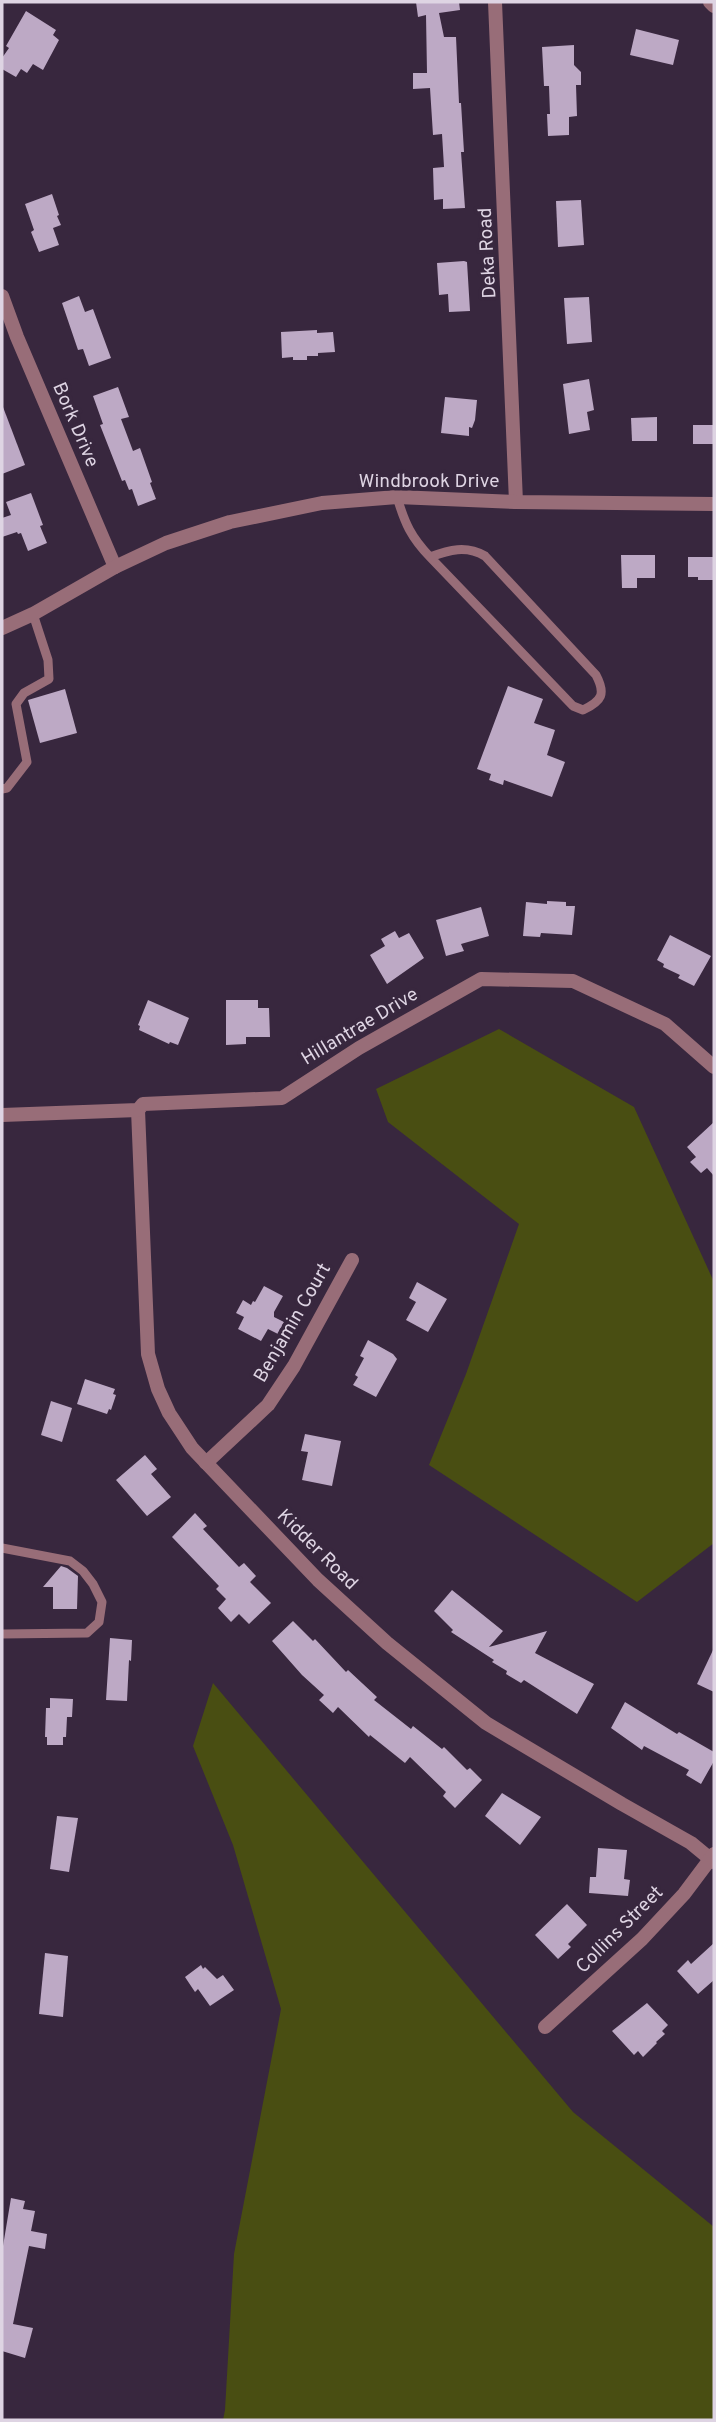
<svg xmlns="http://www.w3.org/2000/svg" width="716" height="2422" font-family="Overpass,sans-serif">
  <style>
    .green { fill: #494e12 }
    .building { fill: #bda9c5 }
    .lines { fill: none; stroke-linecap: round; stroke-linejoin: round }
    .service { stroke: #986d78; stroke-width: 9 }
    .minor { stroke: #986d78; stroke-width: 14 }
    .tertiary { stroke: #986d78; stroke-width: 14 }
    .labels { text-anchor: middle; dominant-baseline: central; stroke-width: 7; stroke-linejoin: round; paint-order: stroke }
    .street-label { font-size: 19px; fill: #ded4e3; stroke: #38273e }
  </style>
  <rect width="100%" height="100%" fill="#38273e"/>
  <!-- green -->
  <g class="green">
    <path d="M499,1029L634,1107L714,1282V1543L637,1602L429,1465L466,1374L519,1224L388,1122L376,1089Z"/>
    <path d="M213,1683L573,2112L714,2227V2420H223L225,2410L234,2254L281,2009L233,1845L193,1746Z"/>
  </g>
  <!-- building -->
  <g class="building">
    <path d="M416,2H459L460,10L439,13L444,37H456L459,103H461L464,152H461L465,208L443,209V199L434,200L433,168L444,167L442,134L433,135L430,88L413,89V73H427L426,15L418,17Z"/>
    <path d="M26,11L56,30L53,35L59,40L43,70L33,64L27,73L21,69L16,77L2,69V58L9,48L6,46Z"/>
    <path d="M636,29L679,40L673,65L630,55Z"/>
    <path d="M574,45V65L581,72V85H576L577,116L569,117V135L548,136L547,114H550L549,86H544L542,47Z"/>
    <path d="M52,194L59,215L57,216L61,225L53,228L59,245L39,252L31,232L34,230L25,204Z"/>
    <path d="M581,200L584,245L558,247L556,201Z"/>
    <path d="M464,261L467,262L470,311L449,312L448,294L439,295L437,263Z"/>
    <path d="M79,296L85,312L93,309L111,358L89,366L83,349L78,350L62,303Z"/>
    <path d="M589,297L592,342L567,344L564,298Z"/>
    <path d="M317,330V333L333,332L335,352L318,353V356H307V360H293V357L282,358L281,332Z"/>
    <path d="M589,379L594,410L587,412L590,430L569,434L563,384Z"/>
    <path d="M118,387L129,417L121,419L133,451L140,448L152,482L150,483L156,499L138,506L132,489L129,490L125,480L122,481L100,425L103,424L93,396Z"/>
    <path d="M445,397L477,400L475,420L472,428L469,427V436L441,433Z"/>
    <path d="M3,407L25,465L2,474V408Z"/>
    <path d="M657,417V441H632L631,418Z"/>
    <rect x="693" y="425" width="21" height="19"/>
    <path d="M31,493L43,525L40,526L47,543L28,551L21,533L18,534L17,532L2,537V518L11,515L6,502Z"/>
    <path d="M621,555H655V578H637V588H622Z"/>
    <path d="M688,557H714V580H698V577H688Z"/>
    <path d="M508,686L543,699L534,723L555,730L547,755L565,762L552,797L504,780L503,785L489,780L491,774L477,769Z"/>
    <path d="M65,689L77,733L40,743L28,700Z"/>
    <path d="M547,901L566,902V906H575L572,935L541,933L540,937L523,936L526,902L547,904Z"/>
    <path d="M481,907L489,936L461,944L464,951L446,956L436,920Z"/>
    <path d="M395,931L399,938L409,933L424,958L387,984L370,955L385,946L381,939Z"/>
    <path d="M670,935L711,956L694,986L678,978L680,975L663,967L664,964L657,960Z"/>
    <path d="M148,1000L189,1018L178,1045L170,1042L169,1044L139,1030L140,1026L138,1025Z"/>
    <path d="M226,1000H258V1008H269L270,1037H246V1044L226,1045Z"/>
    <path d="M714,1122V1176L707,1168L701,1173L690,1162L696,1157L687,1147Z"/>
    <path d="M417,1282L447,1299L428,1332L406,1320L416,1302L409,1298Z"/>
    <path d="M264,1286L283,1296L274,1312V1317L284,1322L278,1334L268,1329L261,1341L238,1329L244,1317L236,1313L243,1300L251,1305L253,1301L255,1302Z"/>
    <path d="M368,1340L393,1354L397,1359L376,1397L353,1385L358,1377L355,1375L364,1358L360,1356Z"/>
    <path d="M85,1379L115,1389L113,1394L116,1395L111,1410L109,1409L107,1414L77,1404Z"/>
    <path d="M51,1401L72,1408L62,1442L41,1435Z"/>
    <path d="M305,1434L341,1441L332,1486L302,1480L308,1452L301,1451Z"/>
    <path d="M145,1455L157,1469L151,1474L171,1497L147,1516L116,1480Z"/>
    <path d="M195,1513L207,1526L203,1529L239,1567L244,1563L256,1576L250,1582L271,1603L249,1624L239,1614L231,1622L218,1608L226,1599L216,1589L219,1586L172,1537Z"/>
    <path d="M61,1566L67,1568L78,1576L77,1609H53V1587H43Z"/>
    <path d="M452,1590L503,1631L489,1647L547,1631L535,1653L594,1684L577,1714L524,1680L521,1683L506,1674L507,1671L492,1662L494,1660L451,1632L453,1630L434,1611Z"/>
    <path d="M293,1621L313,1641L315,1639L346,1672L348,1670L377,1697L374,1700L411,1729L413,1726L442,1749L444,1747L467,1770L470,1768L482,1780L455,1808L443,1796L446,1792L410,1757L405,1763L370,1735L369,1737L338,1707L333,1713L319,1700L324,1695L302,1675L272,1641Z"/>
    <path d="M110,1638L132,1640L131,1661L129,1660L127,1701L106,1700Z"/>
    <path d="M714,1648V1692L697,1684Z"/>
    <path d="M50,1698L73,1699L72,1717H67L66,1737H63V1745H47V1737H45L46,1708H50Z"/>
    <path d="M625,1702L677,1734L679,1732L714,1752V1761L701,1784L686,1775L689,1770L644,1746L642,1750L611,1728Z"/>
    <path d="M502,1793L541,1817L520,1845L485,1816Z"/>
    <path d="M57,1816L78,1818L69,1872L50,1869Z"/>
    <path d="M598,1848L627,1850L624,1879L630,1880L628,1896L589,1893L590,1877H596Z"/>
    <path d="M567,1904L587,1925L568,1944L571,1947L558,1959L535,1935Z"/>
    <path d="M714,1943V1980L698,1994L677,1971L688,1960L691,1964Z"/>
    <path d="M45,1953L68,1956L63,2017L39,2014Z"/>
    <path d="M201,1965L203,1969L205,1967L217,1979L223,1975L234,1990L210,2006L198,1989L195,1992L185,1977Z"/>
    <path d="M647,2003L668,2025L662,2031L665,2034L656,2042L657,2043L643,2057L638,2051L634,2055L612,2031Z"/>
    <path d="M11,2198L25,2201L23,2209L35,2211L31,2231L47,2234L45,2249L29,2246L13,2324L33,2328L25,2358L2,2351V2252Z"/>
  </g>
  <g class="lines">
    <!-- service -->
    <g class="service">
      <path d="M397,497C405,524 411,537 430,557L573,706L583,710C602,701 606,694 596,675L485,556C466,545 449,550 430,557"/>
      <path d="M2,789L7,788L27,762L16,704L24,693L49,679L48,660L33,614"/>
      <path d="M2,1548L70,1561L83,1571L93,1584L102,1602L99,1622L87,1633L2,1634"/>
    </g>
    <!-- minor -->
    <g class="minor">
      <path d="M495,2L516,502"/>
      <path d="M710,2L714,6"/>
      <path d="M2,296L17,337L115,567"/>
      <path d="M138,1110L148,1354L158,1389L169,1413L192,1448L318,1580L387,1643L486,1723L622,1804L691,1843L714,1862"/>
      <path d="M2,1115L138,1110L143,1104L282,1098L359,1048L481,979L573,981L665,1024L714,1067"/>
      <path d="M206,1463L268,1405L294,1366L352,1260"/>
      <path d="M545,2027L642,1939L684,1894L714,1854"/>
    </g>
    <!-- tertiary -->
    <path class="tertiary" d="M2,628L33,614L115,567L166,543L230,522L322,503L397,497L516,502L714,504"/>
  </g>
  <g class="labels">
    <!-- street labels -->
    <g class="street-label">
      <text transform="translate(488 253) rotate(-93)">Deka Road</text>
      <text transform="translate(75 425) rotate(67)">Bork Drive</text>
      <text x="429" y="482">Windbrook Drive</text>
      <text transform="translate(360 1027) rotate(-31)">Hillantrae Drive</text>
      <text transform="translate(293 1323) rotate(-60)">Benjamin Court</text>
      <text transform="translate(317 1550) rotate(45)">Kidder Road</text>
      <text transform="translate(620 1930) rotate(-45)">Collins Street</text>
    </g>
  </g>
  <!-- border -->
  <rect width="716" height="2422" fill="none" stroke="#ded4e3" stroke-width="7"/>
</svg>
